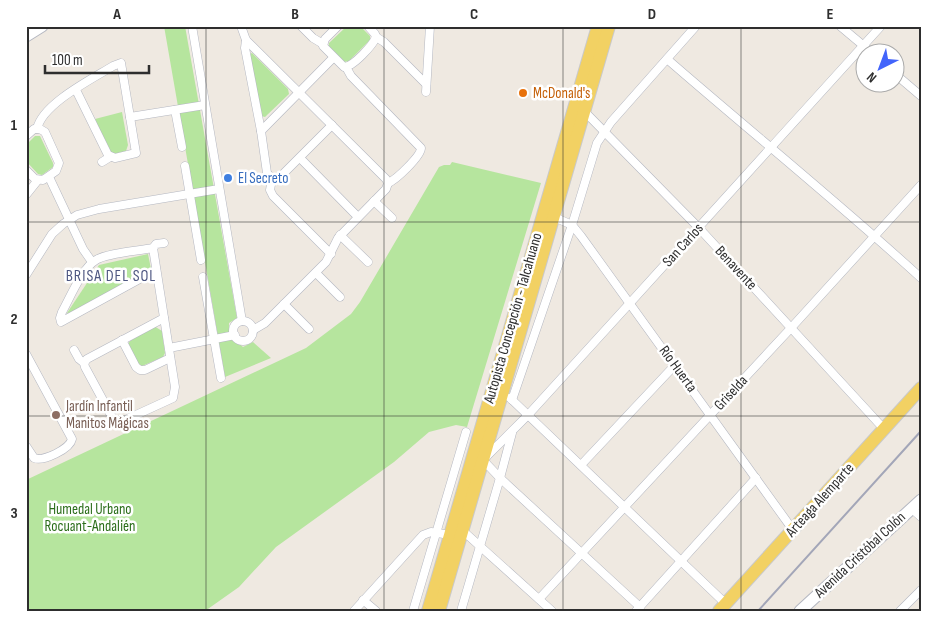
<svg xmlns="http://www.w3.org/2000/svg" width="947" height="637" font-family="'Sofia Sans Condensed',sans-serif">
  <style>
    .green { fill: #b6e59e }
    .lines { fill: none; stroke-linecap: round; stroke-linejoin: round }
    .street-casing { stroke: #b4b7c1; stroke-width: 9 }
    .secondary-casing { stroke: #b4b7c1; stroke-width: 13 }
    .primary-casing { stroke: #c9c9c9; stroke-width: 14 }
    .street { stroke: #fff; stroke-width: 8 }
    .secondary { stroke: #fff; stroke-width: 11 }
    .primary { stroke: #f2d163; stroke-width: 12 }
    .rail { stroke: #a3a6b8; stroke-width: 2 }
    .grid { fill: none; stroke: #2e2e2e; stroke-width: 1; stroke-opacity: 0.55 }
    .food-dot { fill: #e8710a; stroke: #fff; stroke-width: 2 }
    .shop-dot { fill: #3f7fe0; stroke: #fff; stroke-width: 2 }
    .education-dot { fill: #8d6e63; stroke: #fff; stroke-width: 2 }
    .labels { text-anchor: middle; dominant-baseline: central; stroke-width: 5; stroke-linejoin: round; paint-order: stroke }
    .food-label { font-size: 15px; fill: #c56008; stroke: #fff; text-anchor: start }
    .shop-label { font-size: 15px; fill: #366cbe; stroke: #fff; text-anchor: start }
    .street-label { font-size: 15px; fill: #2e2e2e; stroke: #fff }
    .education-label { font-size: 15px; fill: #785e54; stroke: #fff; text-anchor: start }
    .park-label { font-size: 15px; fill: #2c6e1b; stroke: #fff }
    .neighbourhood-label { font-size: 16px; letter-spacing: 1px; fill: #4d5680; stroke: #fff }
    .neatline { fill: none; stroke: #2e2e2e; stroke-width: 2 }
    .grid-label { font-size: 16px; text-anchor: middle; font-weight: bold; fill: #2e2e2e }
  </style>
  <rect width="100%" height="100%" fill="#efe9e1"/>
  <!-- green -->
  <g class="green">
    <path d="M164,26H185L237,318L229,323V335L243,347L253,342L271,358L225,377Z"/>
    <path d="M347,26H360L370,36V40L349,61L344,62L329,47V43Z"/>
    <path d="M252,53L288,89L289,94L265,117L261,116L250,54Z"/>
    <path d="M122,112L128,145L126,151L114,154L109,151L95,119Z"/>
    <path d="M35,136H40L53,163V167L42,175L38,174L26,161V145Z"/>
    <path d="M452,162L541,183L467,427L456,425L429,432L394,462L276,547L239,587L205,611H26V480L306,348L351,314L360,302L439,167L444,165H450Z"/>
    <path d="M148,254L151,269L69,315L67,313L99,265Z"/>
    <path d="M154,326L162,331L165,353L163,357L142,366L139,365L128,344L130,341Z"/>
  </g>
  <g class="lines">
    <!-- street casing -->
    <g class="street-casing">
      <g id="street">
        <path d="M192,26L242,321"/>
        <path d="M241,26L246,40L386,179L388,183"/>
        <path d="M301,26L313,38L323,44"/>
        <path d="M338,26L325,39L323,46L344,67C353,67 373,45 376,37"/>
        <path d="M368,26L375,34L376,37"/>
        <path d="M840,26L871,52"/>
        <path d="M376,37L384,42L426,84"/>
        <path d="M246,40L245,48L261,131"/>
        <path d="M667,59C751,132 839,203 921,278"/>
        <path d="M346,67L351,76L421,148C421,156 396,180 388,183"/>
        <path d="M894,73L921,96"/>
        <path d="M426,92L430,26"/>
        <path d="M175,110L182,147"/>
        <path d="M584,111L699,228L884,429"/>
        <path d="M130,117L205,105"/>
        <path d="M37,129C42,104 92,79 113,66L121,63L136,153L115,158L108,155L76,90"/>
        <path d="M26,136L34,129H40L45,132L59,163L56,171L43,180L35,179L26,170"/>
        <path d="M300,158L358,217"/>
        <path d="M102,162L110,157"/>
        <path d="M185,166L201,260"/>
        <path d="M49,177L83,249L92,262"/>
        <path d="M272,179L267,173L261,131L333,58"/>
        <path d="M272,179L270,190L273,196L331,254"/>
        <path d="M272,179L280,177L332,125"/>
        <path d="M26,195L38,180"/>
        <path d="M374,201L392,218"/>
        <path d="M554,217L572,225L581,236L793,530"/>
        <path d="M340,235L368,262"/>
        <path d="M156,270L61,322L60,318L62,312C70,298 82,268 96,260C107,253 138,251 153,248L156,244L164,243"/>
        <path d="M316,273L340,297"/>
        <path d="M26,275L52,234L63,224L77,215L99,209L219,189"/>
        <path d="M203,277L221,378"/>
        <path d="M284,304L309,329"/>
        <circle cx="243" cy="331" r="10"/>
        <path d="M253,330L265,323L326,262L338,238L386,189L388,183"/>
        <path d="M122,340L136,367L140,370H145L170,358"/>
        <path d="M169,348L235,335"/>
        <path d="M74,350L79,359L84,363L85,367L112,417L117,421L125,420L173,398L175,387L153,248"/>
        <path d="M26,354L72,439C70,449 43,462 34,458L26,446"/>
        <path d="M84,363L87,359L164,318"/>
        <path d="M510,398L726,604"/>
        <path d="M512,400L572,225L597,143L611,122L696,26"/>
        <path d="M581,465L675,365"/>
        <path d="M911,508L921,517"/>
        <path d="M462,530L552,611"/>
        <path d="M539,599L791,328L921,185"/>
        <path d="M363,600L376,611"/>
        <path d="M640,607L500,478L483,460L528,415L630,303L881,26"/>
        <path d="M354,611L423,535L431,532L450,535"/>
        <path d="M413,611L466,432"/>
        <path d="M461,611L500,478L512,433"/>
        <path d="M636,611L756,478"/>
        <path d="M900,611L921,590"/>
      </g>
    </g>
    <!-- secondary casing -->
    <g class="secondary-casing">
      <g id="secondary">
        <path d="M26,36L42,26"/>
        <path d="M800,611L921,500"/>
      </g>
    </g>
    <!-- primary casing -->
    <g class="primary-casing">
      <g id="primary">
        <path d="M428,611L598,26"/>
        <path d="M439,611L609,26"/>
        <path d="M719,611L921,388"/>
      </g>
    </g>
    <!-- street -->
    <use href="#street" class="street"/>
    <!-- secondary -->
    <use href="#secondary" class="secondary"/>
    <!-- primary -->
    <use href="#primary" class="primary"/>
    <!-- rail -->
    <path class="rail" d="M758,611L921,431"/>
  </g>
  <!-- grid -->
  <path class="grid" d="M206,26V611M384,26V611M563,26V611M741,26V611M26,222H921M26,416H921"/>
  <!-- markers -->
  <circle class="food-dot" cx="523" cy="93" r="5"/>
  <circle class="shop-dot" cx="228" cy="178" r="5"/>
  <circle class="education-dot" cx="56" cy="415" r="5"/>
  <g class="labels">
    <!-- food labels -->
    <g class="food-label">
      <text x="533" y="93">McDonald's</text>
    </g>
    <!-- shop labels -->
    <g class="shop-label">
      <text x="238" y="178">El Secreto</text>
    </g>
    <!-- street labels -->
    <g class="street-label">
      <text transform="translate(683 245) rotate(-48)">San Carlos</text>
      <text transform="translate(736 268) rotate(47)">Benavente</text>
      <text transform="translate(513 318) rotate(-74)">Autopista Concepción - Talcahuano</text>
      <text transform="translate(678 369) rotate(54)">Río Huerta</text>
      <text transform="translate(731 393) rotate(-47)">Griselda</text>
      <text transform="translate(820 500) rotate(-48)">Arteaga Alemparte</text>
      <text transform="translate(860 555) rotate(-43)">Avenida Cristóbal Colón</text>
    </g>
    <!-- education labels -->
    <g class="education-label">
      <text x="66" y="406">Jardín Infantil<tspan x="66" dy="17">Manitos Mágicas</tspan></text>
    </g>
    <!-- park labels -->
    <g class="park-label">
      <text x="90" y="509">Humedal Urbano<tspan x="90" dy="17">Rocuant-Andalién</tspan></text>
    </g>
    <!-- neighbourhood labels -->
    <g class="neighbourhood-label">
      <text x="111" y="276">BRISA DEL SOL</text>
    </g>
  </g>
  <!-- border -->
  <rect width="947" height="637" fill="none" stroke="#ffffff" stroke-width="55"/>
  <!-- north arrow -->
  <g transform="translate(880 68) rotate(222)"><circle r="24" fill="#ffffff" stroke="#ababab"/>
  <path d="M0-4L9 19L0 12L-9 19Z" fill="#4264fb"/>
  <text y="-8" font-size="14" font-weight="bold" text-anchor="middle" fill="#2e2e2e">N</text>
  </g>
  <!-- scale -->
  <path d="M45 65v8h104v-8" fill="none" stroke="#2e2e2e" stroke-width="2.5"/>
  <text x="52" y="65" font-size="15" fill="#2e2e2e" stroke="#ffffff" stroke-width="4" paint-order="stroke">100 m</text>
  <rect x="28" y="28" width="892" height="582" class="neatline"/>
  <g class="grid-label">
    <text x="117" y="19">A</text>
    <text x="295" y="19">B</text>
    <text x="474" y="19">C</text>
    <text x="652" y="19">D</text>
    <text x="830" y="19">E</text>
    <text x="14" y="130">1</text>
    <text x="14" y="324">2</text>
    <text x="14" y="518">3</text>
  </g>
</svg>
